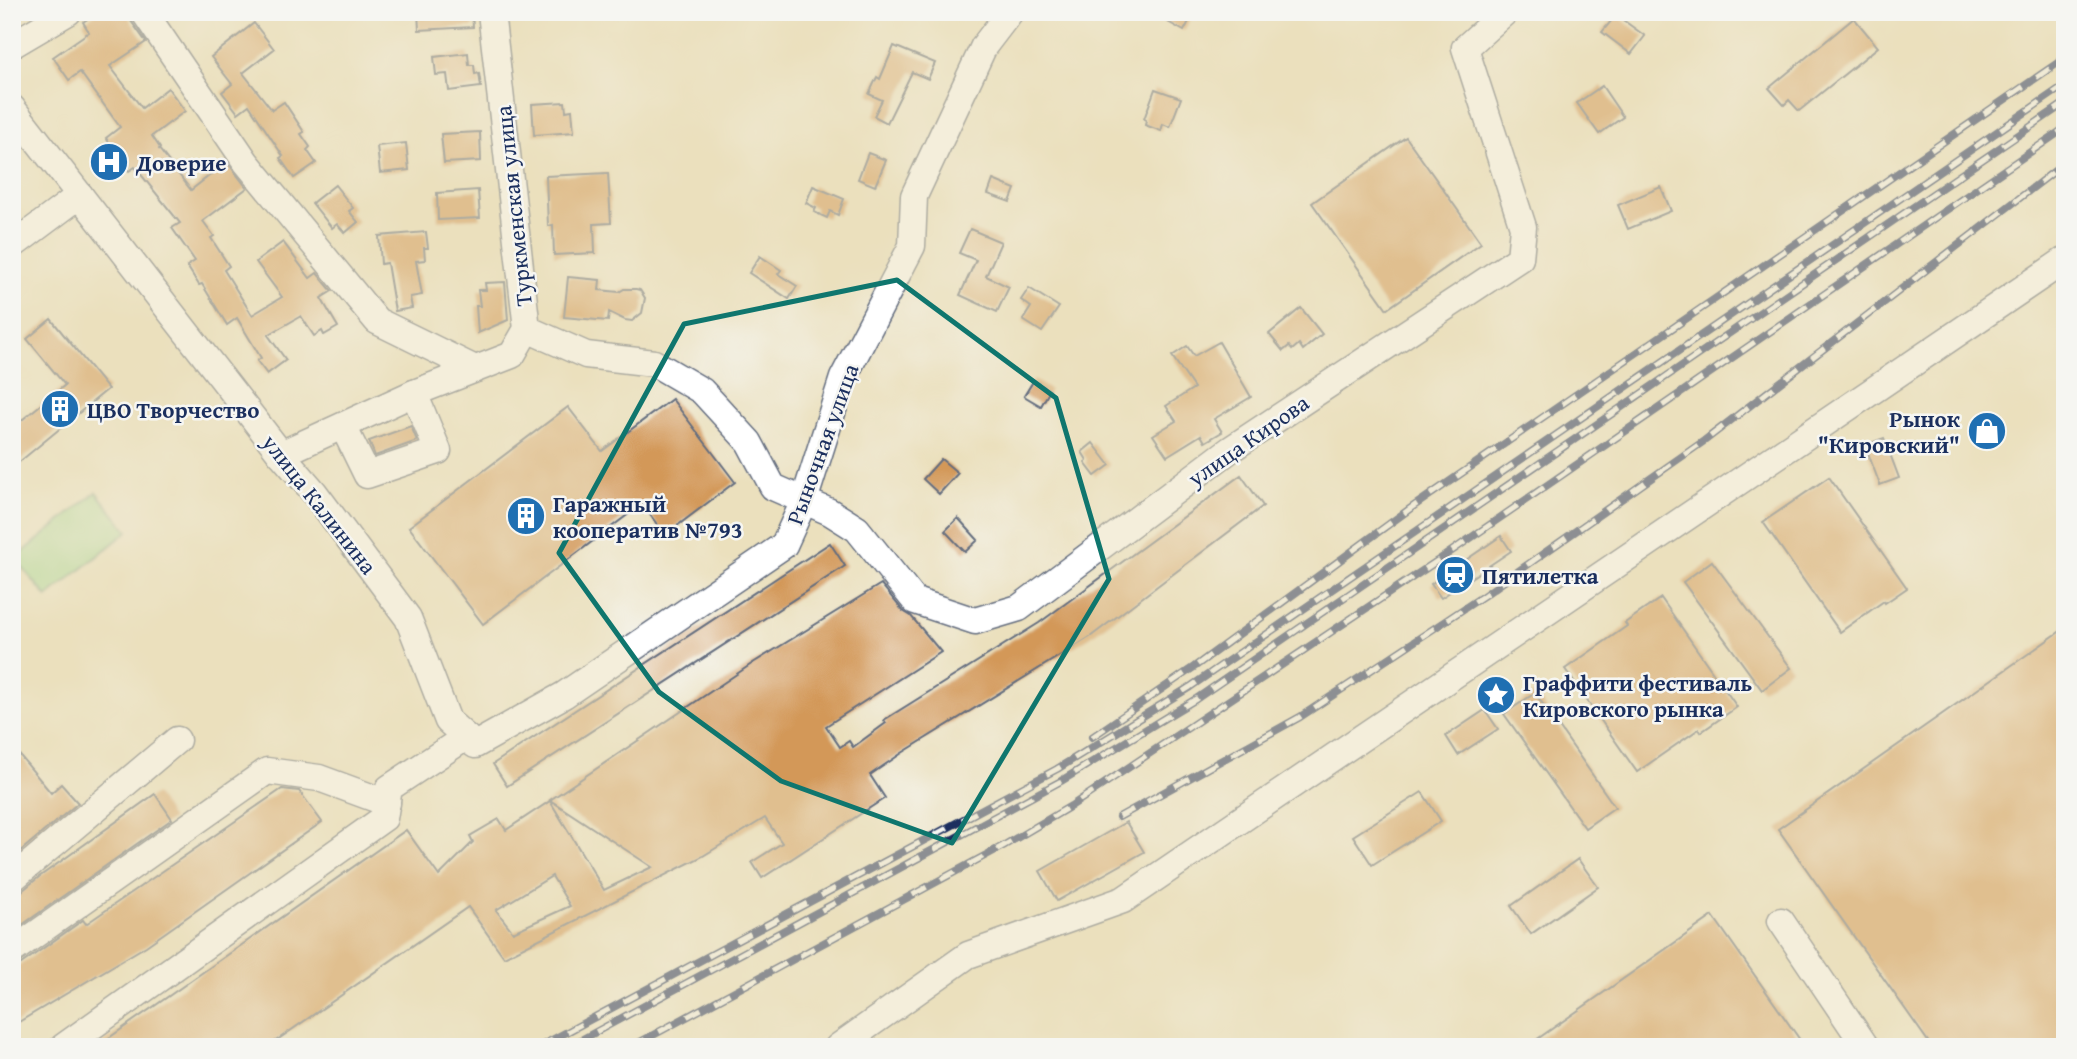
<svg xmlns="http://www.w3.org/2000/svg" width="2077" height="1059" font-family="'Gentium Book Plus',serif">
  <style>
    .green { fill: #98d68b; stroke: #5a8274; stroke-width: 2 }
    .building { fill: #d39858; fill-rule: evenodd }
    .lines { fill: none; stroke-linecap: round; stroke-linejoin: round }
    .minor-casing { stroke: #646d7f; stroke-width: 29 }
    .minor { stroke: #fff; stroke-width: 26 }
    .rail-casing { stroke: #1b2f5e; stroke-width: 8 }
    .rail { stroke: #f6f6f2; stroke-width: 5; stroke-dasharray: 16; stroke-linecap: butt }
    .marked { fill: none; stroke: #0f766e; stroke-width: 5; stroke-linejoin: round }
    .labels { text-anchor: middle; dominant-baseline: central; stroke-width: 5; stroke-linejoin: round; paint-order: stroke }
    .poi-label { font-size: 23px; font-weight: bold; fill: #1b2f5e; stroke: #f6f6f2; text-anchor: start }
    .street-label { font-size: 23px; fill: #1b2f5e; stroke: #f6f6f2 }
  </style>
  <rect width="100%" height="100%" fill="#f6f6f2"/>
  <filter id="ink" filterUnits="userSpaceOnUse"><feTurbulence type="fractalNoise" baseFrequency=".0143" numOctaves="2"/><feDisplacementMap in="SourceGraphic" scale="14" xChannelSelector="R" yChannelSelector="G"/><feConvolveMatrix kernelMatrix="1 2 1 2 8 2 1 2 1" color-interpolation-filters="sRGB"/></filter>
  <filter id="wash" filterUnits="userSpaceOnUse"><feTurbulence type="fractalNoise" baseFrequency=".00686" numOctaves="4" result="noise"/><feDisplacementMap in="SourceGraphic" scale="28" xChannelSelector="R" yChannelSelector="G"/><feGaussianBlur stdDeviation="1.57" result="paint"/><feColorMatrix in="noise" values="0 0 0 0 0 0 0 0 0 0 0 0 0 0 0 0 0 1.4 0 .05"/><feComposite in="paint" operator="in"/></filter>
  <g filter="url(#wash)">
    <rect width="100%" height="100%" fill="#ebe0bd"/>
    <!-- green -->
    <path class="green" d="M96,492L128,531L47,597L15,559Z"/>
    <g id="blocks">
      <!-- building -->
      <g class="building">
        <path d="M98,12H128L131,21L146,42L110,66L142,108L168,88L185,111L152,136L160,148L159,149L191,190L227,162L247,188L203,221L214,236L211,238L229,266L224,270L252,315L282,297L256,262L283,242L310,278L317,273L332,291L321,298L338,327L324,335L322,331L314,336L301,316L268,335L286,360L267,374L257,361L261,358L237,318L227,325L202,284L199,285L187,266L195,261L172,228L180,223L135,167L129,171L123,163L112,172L98,154L111,145L106,138L120,127L80,72L69,80L53,57L89,32L83,22Z"/>
        <path d="M418,12H472L473,27L419,30Z"/>
        <path d="M1150,12H1194L1184,31Z"/>
        <path d="M1616,15L1645,36L1631,54L1602,32Z"/>
        <path d="M1854,18L1878,47L1799,111L1789,100L1784,105L1769,88Z"/>
        <path d="M254,23L274,49L243,73L272,110L284,102L304,132L301,134L310,147L307,150L316,163L294,178L280,158L283,156L249,105L238,113L222,92L232,84L211,57Z"/>
        <path d="M894,46L935,63L928,79L912,72L887,123L874,116L882,100L869,94L877,77L880,79Z"/>
        <path d="M468,53L469,65H474L475,74L479,73L481,87L449,91L447,74L436,75L434,57Z"/>
        <path d="M1602,86L1623,117L1599,134L1577,103Z"/>
        <path d="M1155,89L1181,98L1170,127L1163,124L1161,131L1145,125L1146,120L1144,119Z"/>
        <path d="M565,102L566,111L572,110L574,132L534,135L532,104Z"/>
        <path d="M480,132L481,161L444,163L441,134Z"/>
        <path d="M1406,137L1481,243L1387,309L1312,203Z"/>
        <path d="M406,143L409,170L380,173L377,146Z"/>
        <path d="M868,153L886,160L875,186L858,179Z"/>
        <path d="M608,173L611,223L594,224L595,253L554,255L553,225L548,226L546,176Z"/>
        <path d="M993,180L1015,189L1010,202L988,194Z"/>
        <path d="M335,185L353,208L349,211L358,222L345,233L337,224L332,228L312,203Z"/>
        <path d="M813,186L844,199L838,215L830,211L827,218L814,212L816,208L806,203Z"/>
        <path d="M1661,187L1671,211L1628,229L1618,205Z"/>
        <path d="M478,190L480,218L438,220L437,193Z"/>
        <path d="M970,229L1001,242L986,276L1009,287L997,312L960,295L976,260L959,253Z"/>
        <path d="M426,232L428,248H424L425,260L416,261L422,295L410,297L412,308L395,311L387,263L381,264L379,236Z"/>
        <path d="M760,256L781,270L778,274L797,286L789,299L749,273Z"/>
        <path d="M568,277L600,280L599,290L619,292L624,289H636L640,290L645,298L642,313L632,321L625,320L609,312L608,321L564,317Z"/>
        <path d="M505,282L508,320L478,333L476,306H480L478,290H486L485,283Z"/>
        <path d="M1029,288L1059,307L1042,332L1023,320L1031,307L1021,300Z"/>
        <path d="M1301,308L1322,334L1303,350L1299,344L1292,350L1289,346L1283,351L1269,334Z"/>
        <path d="M51,319L108,389L12,468V428L65,385L27,339Z"/>
        <path d="M1219,342L1251,397L1214,419L1222,432L1205,442L1201,435L1167,456L1153,435L1176,421L1166,406L1194,388L1172,356L1187,346L1194,356Z"/>
        <path d="M1034,380L1050,390L1041,406L1024,396Z"/>
        <path d="M672,399L735,482L665,535L642,504L483,624L409,527L568,407L602,451Z"/>
        <path d="M411,426L417,441L375,456L369,441Z"/>
        <path d="M1884,438L1899,478L1880,485L1865,445Z"/>
        <path d="M1093,443L1110,465L1095,476L1085,463L1087,460L1082,452Z"/>
        <path d="M941,459L958,473L939,494L923,479Z"/>
        <path d="M1241,475L1263,506L1090,637L902,753L870,775L885,798L762,878L752,862L782,843L765,818L703,856L504,957L468,907L267,1047H96L406,830L439,876L473,842L470,836L499,819L506,830L550,801L604,890L652,867L550,800L753,663L881,584L903,611L911,616L941,652L826,726L840,747L849,741L853,747L886,723L884,720L1039,623ZM552,876L570,906L513,932L496,910Z"/>
        <path d="M1829,477L1907,588L1885,603L1884,601L1840,632L1763,522Z"/>
        <path d="M958,518L978,540L965,552L945,531Z"/>
        <path d="M1501,536L1511,551L1441,598L1431,584Z"/>
        <path d="M830,543L845,566L507,786L493,764Z"/>
        <path d="M1712,561L1791,668L1762,690L1683,582Z"/>
        <path d="M1661,598L1737,707L1701,732L1699,729L1637,772L1565,669L1627,626L1625,623Z"/>
        <path d="M2065,628V1047H1932L1778,829Z"/>
        <path d="M1535,693L1615,807L1585,828L1504,714Z"/>
        <path d="M1485,710L1498,729L1458,755L1446,736Z"/>
        <path d="M12,746L51,793L61,784L78,803L12,858Z"/>
        <path d="M282,789L299,791L322,822L146,946L12,1026V967L21,964L83,920L86,924Z"/>
        <path d="M1422,792L1441,821L1372,865L1353,836Z"/>
        <path d="M155,794L172,819L12,932V896L22,891L39,877Z"/>
        <path d="M1126,822L1144,852L1057,901L1040,871Z"/>
        <path d="M1578,859L1598,887L1531,934L1511,906Z"/>
        <path d="M1713,916L1805,1047H1526Z"/>
      </g>
    </g>
  </g>
  <g filter="url(#ink)">
    <use href="#blocks" fill-opacity="0" stroke="#646d7f" stroke-width="2"/>
    <g class="lines">
      <!-- minor casing -->
      <g class="minor-casing">
        <g id="minor">
          <path d="M144,12L246,162L377,321L475,369"/>
          <path d="M12,45L68,12"/>
          <path d="M12,108L281,454L314,492L408,618L448,721L475,745L564,695L784,545L804,501L843,378L912,246L914,196L984,46L1010,12"/>
          <path d="M12,246L80,195"/>
          <path d="M527,329L586,355L654,363L702,391L749,442L773,487L830,512L857,529L915,601L975,621L1019,608L1231,449L1520,258L1523,227L1465,48L1505,12"/>
          <path d="M343,426L367,475L438,451L414,393"/>
          <path d="M281,454L414,393L512,355L527,329L491,12"/>
          <path d="M12,879L177,740"/>
          <path d="M1781,921L1866,1047"/>
          <path d="M12,951L267,771L319,778L387,803"/>
          <path d="M63,1047L384,818L389,788L466,737"/>
          <path d="M838,1047L968,955L1123,900L2065,260"/>
        </g>
      </g>
      <!-- minor -->
      <use href="#minor" class="minor"/>
      <!-- rail casing -->
      <g class="rail-casing">
        <g id="rail">
          <path d="M1092,737L1194,667L1411,508L2065,58"/>
          <path d="M1119,817L1300,717L1483,596L1704,441L2065,163"/>
          <path d="M539,1047L1057,769L1190,687L2065,85"/>
          <path d="M568,1047L1061,781L1196,699L2065,103"/>
          <path d="M631,1047L1003,846L1071,806L1446,555L2065,128"/>
        </g>
      </g>
      <!-- rail -->
      <use href="#rail" class="rail"/>
    </g>
  </g>
  <!-- marked area -->
  <path d="M0 0H2077V1059H0ZM897,280L1056,398L1109,579L952,843L781,781L659,692L559,553L684,324Z" fill="#ebe0bd" fill-opacity=".55" fill-rule="evenodd"/>
  <path class="marked" d="M897,280L1056,398L1109,579L952,843L781,781L659,692L559,553L684,324Z"/>
  <!-- icons -->
  <defs>
    <g id="hospital-disc" transform="scale(2.0125)"><circle r="9.5" fill="#1f6fb2" stroke="#f6f6f2"/><path d="M-5-5h3v3.5h4V-5h3V5h-3V1.5h-4V5h-3Z" fill="#fff"/></g>
    <g id="building-disc" transform="scale(2.0125)"><circle r="9.5" fill="#1f6fb2" stroke="#f6f6f2"/><path d="M-4-6H4V6H1V3H-1V6H-4ZM-2.5-4.3h1.7v1.8h-1.7ZM.8-4.3h1.7v1.8H.8ZM-2.5-1h1.7V.8h-1.7ZM.8-1h1.7V.8H.8Z" fill="#fff"/></g>
    <g id="shop-disc" transform="scale(2.0125)"><circle r="9.5" fill="#1f6fb2" stroke="#f6f6f2"/><path d="M-5-2.5h2.3a2.7 3.5 0 0 1 5.4 0H5L5.5 6h-11ZM-1.5-2.5h3a1.5 2.3 0 0 0-3 0Z" fill="#fff"/></g>
    <g id="station-disc" transform="scale(2.0125)"><circle r="9.5" fill="#1f6fb2" stroke="#f6f6f2"/><path d="M-3-6H3Q5-6 5-4V2Q5 4 3 4L4.5 6H3L1.5 4h-3L-3 6H-4.5L-3 4Q-5 4-5 2V-4Q-5-6-3-6ZM-3.5-4v3h7v-3ZM-3.5 1v1.5H-2V1ZM2 1v1.5H3.5V1Z" fill="#fff"/></g>
    <g id="sight-disc" transform="scale(2.0125)"><circle r="9.5" fill="#1f6fb2" stroke="#f6f6f2"/><path d="M0-6L1.8-2.2L6-1.7L2.9 1.2L3.7 5.4L0 3.3L-3.7 5.4L-2.9 1.2L-6-1.7L-1.8-2.2Z" fill="#fff"/></g>
  </defs>
  <g fill-rule="evenodd">
    <use href="#hospital-disc" x="109" y="162"/>
    <use href="#building-disc" x="60" y="409"/>
    <use href="#shop-disc" x="1987" y="431"/>
    <use href="#building-disc" x="526" y="516"/>
    <use href="#station-disc" x="1455" y="575"/>
    <use href="#sight-disc" x="1496" y="695"/>
  </g>
  <g class="labels">
    <!-- poi labels -->
    <g class="poi-label">
      <text x="136" y="162">Доверие</text>
      <text x="87" y="409">ЦВО Творчество</text>
      <text x="1960" y="418" text-anchor="end">Рынок<tspan x="1960" dy="26">"Кировский"</tspan></text>
      <text x="553" y="503">Гаражный<tspan x="553" dy="26">кооператив №793</tspan></text>
      <text x="1482" y="575">Пятилетка</text>
      <text x="1523" y="682">Граффити фестиваль<tspan x="1523" dy="26">Кировского рынка</tspan></text>
    </g>
    <!-- street labels -->
    <g class="street-label">
      <text transform="translate(513 206) rotate(-96)">Туркменская улица</text>
      <text transform="translate(1248 440) rotate(-35)">улица Кирова</text>
      <text transform="translate(822 444) rotate(-70)">Рыночная улица</text>
      <text transform="translate(320 504) rotate(52)">улица Калинина</text>
    </g>
  </g>
  <!-- margin -->
  <rect width="2077" height="1059" fill="none" stroke="#f6f6f2" stroke-width="42"/>
</svg>
